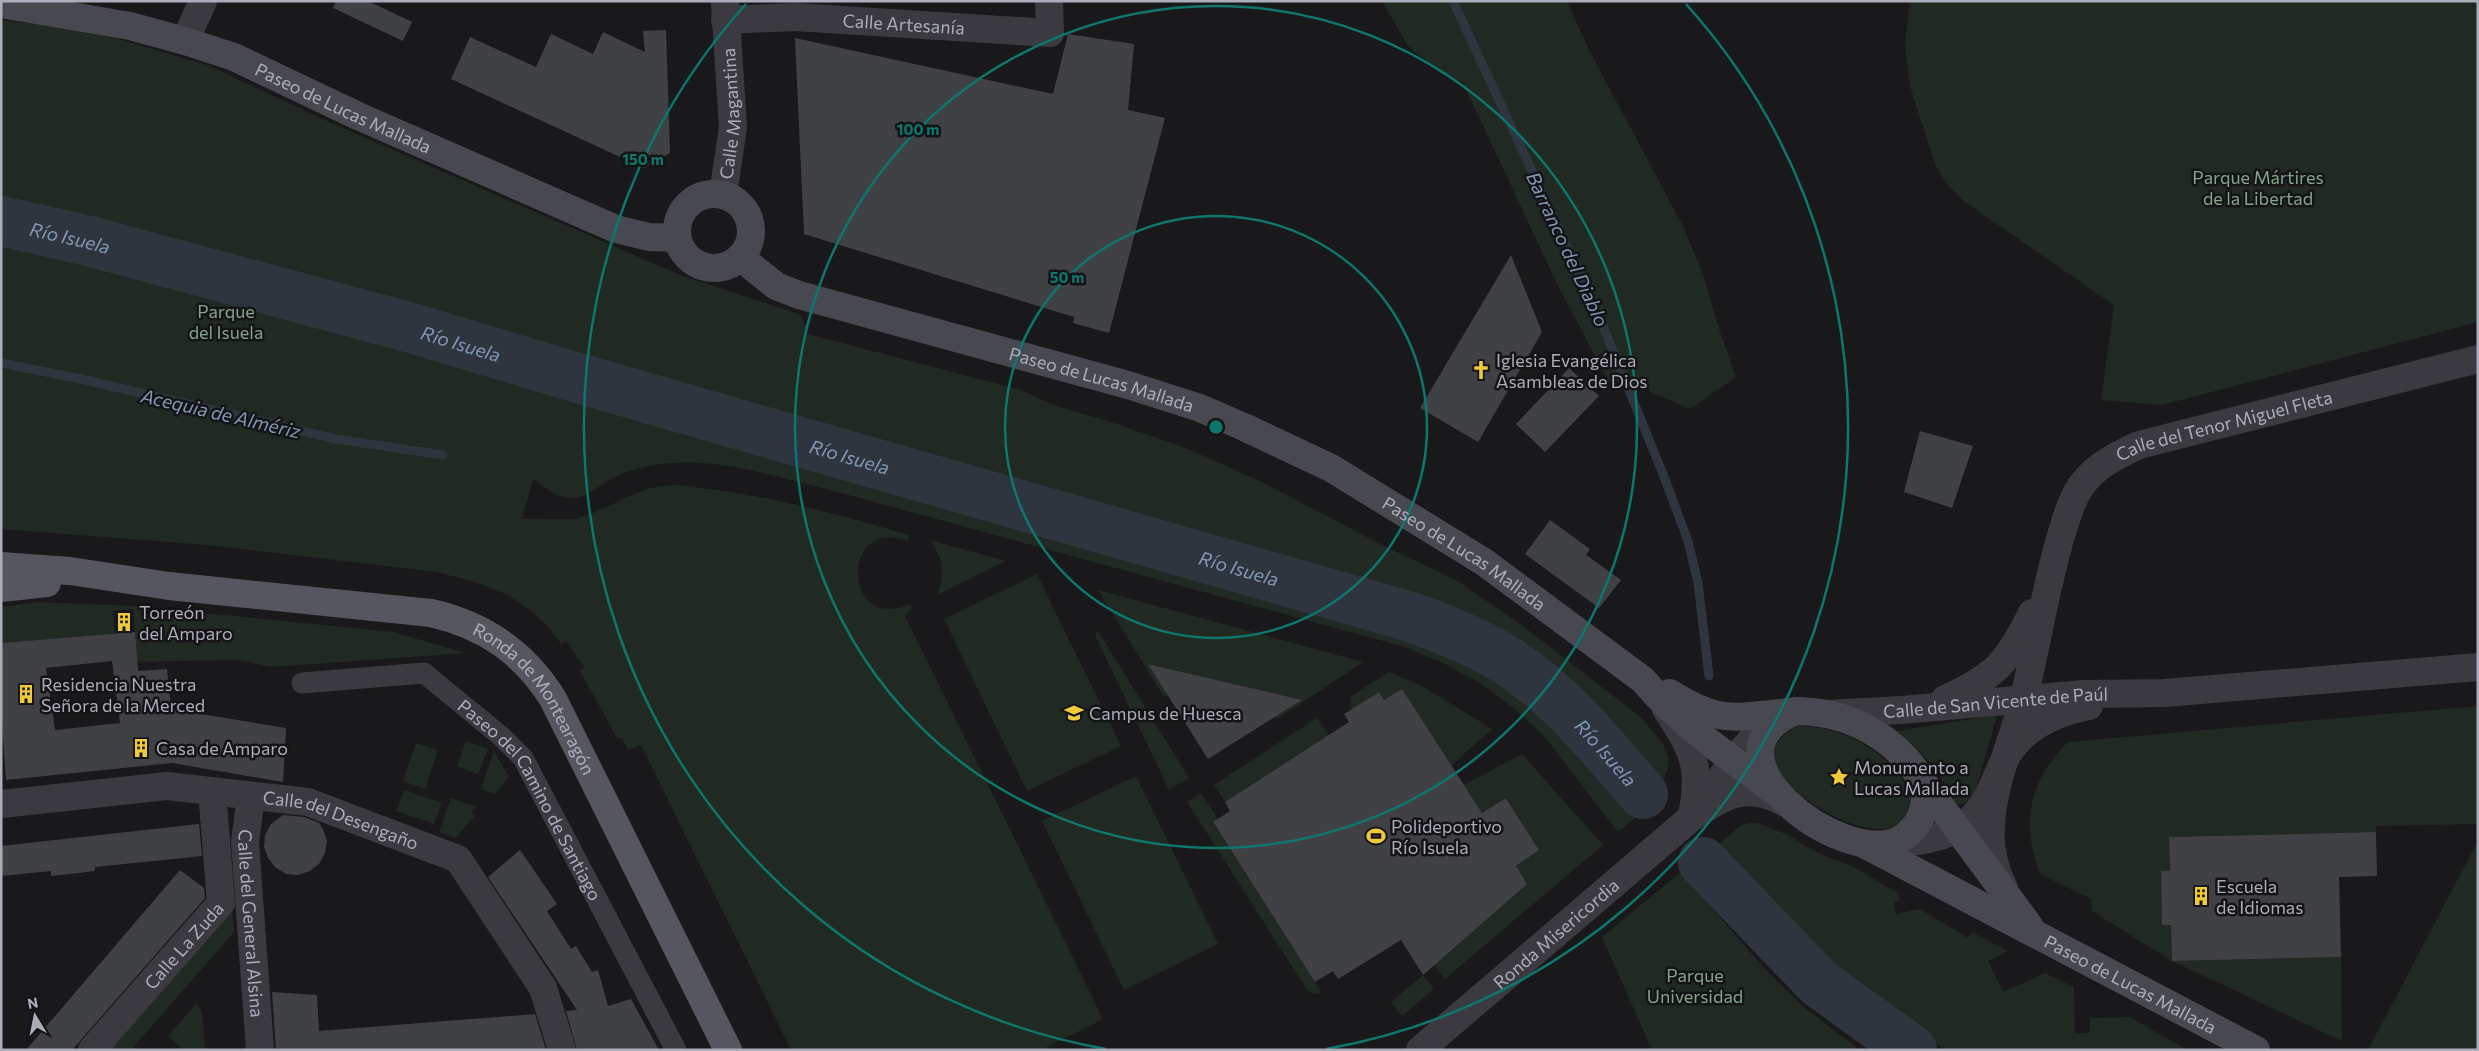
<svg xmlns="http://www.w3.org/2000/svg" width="2479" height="1051" font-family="Commissioner,sans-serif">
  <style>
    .green { fill: #202922 }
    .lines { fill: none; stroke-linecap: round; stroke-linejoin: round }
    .stream { stroke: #2f353f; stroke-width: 9 }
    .river { stroke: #2f353f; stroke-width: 50 }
    .building { fill: #404145; fill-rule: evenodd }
    .pedestrian { stroke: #3a3a40; stroke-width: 21 }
    .minor { stroke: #3a3a40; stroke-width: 28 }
    .secondary { stroke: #484950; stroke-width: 28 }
    .primary { stroke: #56565f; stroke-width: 28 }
    .ring { fill: none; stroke: #0f766e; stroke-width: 2.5 }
    .labels { text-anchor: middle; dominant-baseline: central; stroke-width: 5; stroke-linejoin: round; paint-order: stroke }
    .street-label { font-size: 18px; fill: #abaeba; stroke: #141416 }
    .park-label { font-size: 18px; fill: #83a589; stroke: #141416 }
    .poi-label { font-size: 18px; fill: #abaeba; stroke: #141416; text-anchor: start }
    .water-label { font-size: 19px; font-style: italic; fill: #8397b4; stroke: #141416 }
    .centre { fill: #0f766e; stroke: #141416; stroke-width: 2.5 }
    .ring-label { font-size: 15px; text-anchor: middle; font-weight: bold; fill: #0f766e; stroke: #141416; stroke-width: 5; stroke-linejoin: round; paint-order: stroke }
  </style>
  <rect width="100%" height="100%" fill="#19191b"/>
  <!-- green -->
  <g class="green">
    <path d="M1382,1H1567L1590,52L1683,226L1704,277L1719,329L1736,377L1690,409L1649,391L1634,375L1611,386L1558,286L1463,83L1442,74L1408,46Z"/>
    <path d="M1910,1H2478V322L2162,405L2101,400L2114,305L1965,202L1946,183L1935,164L1910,86L1905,46Z"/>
    <path d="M1,20L46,25L115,38L210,66L318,117L620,249L680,275L801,315L808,334L1021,390L1056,406L1111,422L1186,448L1262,482L1380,544L1456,580L1519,623L1642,718L1663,744L1668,756V768L1663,781L1656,786C1628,752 1602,713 1569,684C1523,644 1474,620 1417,599L577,359L565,392L1400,631L1447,648L1488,667L1528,698L1564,729L1635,818L1618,832L1544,736L1514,708L1480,683L1443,663L1405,647L845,494C793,481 726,459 673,463C655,464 634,468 617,476C603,482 586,499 570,498C555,497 545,487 533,479L522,519C535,518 568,521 579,518C612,508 639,485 675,485C689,485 703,489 717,490C782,499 845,516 909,535L908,541C839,515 843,635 910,604L912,608L905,616L1103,1019L1041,1050H791L641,745L628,750L622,738H617L580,671L584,667L566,641L561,644L549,628L530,610L508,595L478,583L437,572L207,545L1,529Z"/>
    <path d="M930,540L1006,561L937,595C945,575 943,557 930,540Z"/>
    <path d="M1037,574L1121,746L1027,791L944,619Z"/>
    <path d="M1098,590L1363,662L1277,719L1275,717L1301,700L1149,664L1168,695L1164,697Z"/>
    <path d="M37,602L135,606L393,632L466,653L272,667L238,660L127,662L118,633L135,632L133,609L113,611L115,634L1,643V607Z"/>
    <path d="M1098,631L1189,778L1169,790L1095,635Z"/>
    <path d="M1389,672L1420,685L1492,729L1451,766L1402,689L1384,700L1379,692L1352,709L1350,697Z"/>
    <path d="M2478,706V824L2376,826V832L2169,837L2170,871H2161L2162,925H2171L2172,961L2341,957L2342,1041L2172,961L2092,911L2091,899L2040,874C2020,822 2029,781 2068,742Z"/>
    <path d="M1997,715L1972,803L1956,804C1941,774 1923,751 1897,731Z"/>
    <path d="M1317,718L1329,735L1225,802L1214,785Z"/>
    <path d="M1798,726C1816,726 1833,730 1850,737C1874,747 1929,788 1904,818C1897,826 1889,829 1878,829C1835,829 1727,760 1798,726Z"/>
    <path d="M466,741L488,749L478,774L457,766Z"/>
    <path d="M416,743L438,750L425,789L403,781Z"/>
    <path d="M494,751L509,777L495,794L481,789Z"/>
    <path d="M1522,754L1603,845L1445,979L1434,965L1516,866L1539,850L1507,798L1482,813L1464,785Z"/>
    <path d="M1136,776L1218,944L1124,990L1042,821Z"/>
    <path d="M404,790L442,803L434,824L396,811Z"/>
    <path d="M1201,793L1218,819L1213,823L1322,993L1314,994L1307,990L1187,802Z"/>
    <path d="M451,798L475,807L472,814L476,815L455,838L439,832Z"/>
    <path d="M1748,823H1757L1786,834L1818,853L1855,868L1898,893L1900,900L1894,902L1896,914L1920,909L1968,938L1972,932L2008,951L1988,961L2003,992L2045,973L2074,987L2075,1033H2090V1018L2129,1017L2188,1050H1946L1887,1011L1832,969L1797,934L1719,844L1740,826Z"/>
    <path d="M2478,841V1050H2368Z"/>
    <path d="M1681,872L1762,966L1801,1005L1860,1050H1652L1602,937Z"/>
    <path d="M232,908L234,932L131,1050H107Z"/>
    <path d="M1423,975L1434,989L1402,1016L1391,1002Z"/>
    <path d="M196,1004L202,1011L205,1050H183L168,1036Z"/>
  </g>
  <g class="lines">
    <!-- stream -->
    <g class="stream">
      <path d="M1453,1L1596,309L1663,474L1688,541L1698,583L1709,676"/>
      <path d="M1,363L81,379L336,439L443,455"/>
    </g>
    <!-- river -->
    <g class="river">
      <path id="s1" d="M1,221L89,241L408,327L588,381L1411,617C1438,627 1465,637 1491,651C1553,685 1598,742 1643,794"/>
      <path d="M1703,862L1819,983L1912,1050"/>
    </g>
  </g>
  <!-- building -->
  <g class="building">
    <path d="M336,1H368L412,22L403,41L333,8Z"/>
    <path d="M666,30L670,153L644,168L451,79L470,37L536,67L551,34L593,54L603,32L645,52L643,31Z"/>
    <path d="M1068,34L1134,44L1128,110L1165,118L1109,333L1073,323L1074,317L804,234L795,38L1053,94Z"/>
    <path d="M1511,255L1542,332L1478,442L1420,408Z"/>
    <path d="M1569,368L1599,396L1545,452L1516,424Z"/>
    <path d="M1920,431L1973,446L1952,508L1904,492Z"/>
    <path d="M1550,520L1590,549L1586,555L1621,580L1599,608L1525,554Z"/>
    <path d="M135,632L138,671L167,669L171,709L286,728L283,782L172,763L6,780L1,711V643ZM112,661L120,723L55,730L46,668Z"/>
    <path d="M1148,664L1302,700L1208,759Z"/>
    <path d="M1402,689L1482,813L1506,798L1539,850L1516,866L1527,884L1423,975L1401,940L1338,979L1333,971L1315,982L1213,822L1230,811L1225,802L1349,722L1344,714L1379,692L1384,700Z"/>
    <path d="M283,815L304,817L319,823L323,829L327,841L325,853L319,864L310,871L298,875L286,874L275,867L268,858L264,847L265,835L271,824Z"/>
    <path d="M199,824L202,856L95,867V871L79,873L51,876V871L1,876V846Z"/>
    <path d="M2376,832L2377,876L2339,877L2341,957L2172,961L2171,925H2162L2161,871H2170L2169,837Z"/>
    <path d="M520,850L557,904L547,911L571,949L576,946L592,972L598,970L608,1006L631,999L659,1050H577L566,1011L577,1010L488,877Z"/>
    <path d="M180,870L204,888L205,898L72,1050H26Z"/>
    <path d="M272,992L317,995L319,1031L535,1014L546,1050H276Z"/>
  </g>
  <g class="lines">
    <!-- pedestrian -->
    <path class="pedestrian" id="s2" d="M302,683L424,673L502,737L523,758L676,1050"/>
    <!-- minor -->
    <g class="minor">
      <path id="s3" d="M725,20L795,17L1050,33L1049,1"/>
      <path d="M185,41L203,1"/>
      <path id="s4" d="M723,195L733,127L725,3"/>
      <path d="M1945,699C1995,677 2008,662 2032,613"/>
      <path d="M1666,709C1693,750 1702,766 1692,815"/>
      <path id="s5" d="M1827,714L1901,710L2084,694L2165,693L2478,667"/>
      <path id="s6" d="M251,796L245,842L260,1050"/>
      <path id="s7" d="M1,804L167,786L308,802L458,859L543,988L562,1050"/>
      <path d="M1700,806C1724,775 1745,738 1779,718"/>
      <path d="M1890,844C1916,842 1946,839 1967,822C1986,808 1993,784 2003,763C2019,729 2053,713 2089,706"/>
      <path id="s8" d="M2004,888C1994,868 1989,848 1991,826C1993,781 2013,740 2024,697C2037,644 2045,591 2060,539C2065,522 2071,500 2081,486C2096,465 2116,456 2139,445L2478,359"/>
      <path id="s9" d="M92,1050L221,903L212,791"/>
      <path id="s10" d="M1420,1050L1692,817C1727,794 1746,782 1786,803"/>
    </g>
    <!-- secondary -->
    <g class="secondary">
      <path id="s11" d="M1,4L130,26L185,41L234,57L358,116L616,229L649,237L677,238"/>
      <circle cx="714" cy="231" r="37"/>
      <path id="s12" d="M740,257L776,286L799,295L1128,385L1200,408L1244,427L1331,468L1484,562L1643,680C1681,725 1731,758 1778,794"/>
      <path d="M1670,693C1721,725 1735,717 1791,712"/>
      <path d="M1795,711C1817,711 1838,715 1858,724C1888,738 1937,775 1922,814C1917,827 1909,835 1897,841C1839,866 1694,755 1795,711Z"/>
      <path d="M1922,781L2030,927"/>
      <path id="s13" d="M1864,844L2256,1050"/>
    </g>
    <!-- primary -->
    <g class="primary">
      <path id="s14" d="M1,566L70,571L169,586L431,613C484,625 524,652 553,699L728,1050"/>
      <path d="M1,588L47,583"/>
    </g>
  </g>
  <!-- distance rings -->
  <g class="ring">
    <circle cx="1216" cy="427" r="211"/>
    <circle cx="1216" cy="427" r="421"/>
    <path d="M1106 1049A632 632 0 0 1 746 4M1686 4A632 632 0 0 1 1326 1049"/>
  </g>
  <!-- icons -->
  <defs>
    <g id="church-bare" transform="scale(1.5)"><path d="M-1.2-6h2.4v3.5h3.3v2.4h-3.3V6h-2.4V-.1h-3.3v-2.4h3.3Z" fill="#efca3c" stroke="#141416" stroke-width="2.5" paint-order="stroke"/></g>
    <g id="building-bare" transform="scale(1.5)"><path d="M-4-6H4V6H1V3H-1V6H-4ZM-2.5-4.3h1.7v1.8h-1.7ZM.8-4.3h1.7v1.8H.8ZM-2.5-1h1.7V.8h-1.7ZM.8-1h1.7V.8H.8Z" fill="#efca3c" stroke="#141416" stroke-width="2.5" paint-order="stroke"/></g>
    <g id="university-bare" transform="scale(1.5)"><path d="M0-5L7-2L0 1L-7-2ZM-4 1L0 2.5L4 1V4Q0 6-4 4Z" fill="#efca3c" stroke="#141416" stroke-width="2.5" paint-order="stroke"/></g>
    <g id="sight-bare" transform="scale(1.5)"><path d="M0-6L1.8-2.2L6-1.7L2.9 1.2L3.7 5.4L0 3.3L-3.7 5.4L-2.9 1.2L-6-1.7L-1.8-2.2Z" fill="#efca3c" stroke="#141416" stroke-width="2.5" paint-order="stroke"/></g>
    <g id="stadium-bare" transform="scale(1.5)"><path d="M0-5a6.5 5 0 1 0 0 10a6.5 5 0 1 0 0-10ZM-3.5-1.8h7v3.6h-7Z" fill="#efca3c" stroke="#141416" stroke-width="2.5" paint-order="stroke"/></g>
  </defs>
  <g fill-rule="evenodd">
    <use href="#church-bare" x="1481" y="370"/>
    <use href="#building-bare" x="124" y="622"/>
    <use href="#building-bare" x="26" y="694"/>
    <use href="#university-bare" x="1074" y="713"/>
    <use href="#building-bare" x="141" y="748"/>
    <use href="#sight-bare" x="1839" y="777"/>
    <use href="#stadium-bare" x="1376" y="836"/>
    <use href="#building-bare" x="2201" y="896"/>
  </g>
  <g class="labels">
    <!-- street labels -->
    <g class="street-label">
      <text stroke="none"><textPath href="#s3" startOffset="179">Calle Artesanía</textPath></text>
      <text stroke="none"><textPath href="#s11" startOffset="360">Paseo de Lucas Mallada</textPath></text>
      <text stroke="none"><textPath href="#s4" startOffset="82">Calle Magantina</textPath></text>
      <text stroke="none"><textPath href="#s12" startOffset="385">Paseo de Lucas Mallada</textPath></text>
      <text stroke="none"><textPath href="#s8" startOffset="576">Calle del Tenor Miguel Fleta</textPath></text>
      <text stroke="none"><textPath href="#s12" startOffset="790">Paseo de Lucas Mallada</textPath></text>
      <text stroke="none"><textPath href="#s14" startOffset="574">Ronda de Montearagón</textPath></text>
      <text stroke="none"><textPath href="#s5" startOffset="169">Calle de San Vicente de Paúl</textPath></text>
      <text stroke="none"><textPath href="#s2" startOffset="291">Paseo del Camino de Santiago</textPath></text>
      <text stroke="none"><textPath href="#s7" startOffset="345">Calle del Desengaño</textPath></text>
      <text stroke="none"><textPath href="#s6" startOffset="128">Calle del General Alsina</textPath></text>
      <text stroke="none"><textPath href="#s10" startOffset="179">Ronda Misericordia</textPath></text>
      <text stroke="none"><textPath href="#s9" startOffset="139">Calle La Zuda</textPath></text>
      <text stroke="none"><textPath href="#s13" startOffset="301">Paseo de Lucas Mallada</textPath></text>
    </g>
    <!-- park labels -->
    <g class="park-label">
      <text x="2258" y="177">Parque Mártires<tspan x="2258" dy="21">de la Libertad</tspan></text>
      <text x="226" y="311">Parque<tspan x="226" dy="21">del Isuela</tspan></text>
      <text x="1695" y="975">Parque<tspan x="1695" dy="21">Universidad</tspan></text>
    </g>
    <!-- poi labels -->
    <g class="poi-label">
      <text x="1496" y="360">Iglesia Evangélica<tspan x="1496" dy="21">Asambleas de Dios</tspan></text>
      <text x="139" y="612">Torreón<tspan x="139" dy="21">del Amparo</tspan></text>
      <text x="41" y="684">Residencia Nuestra<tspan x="41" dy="21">Señora de la Merced</tspan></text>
      <text x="1089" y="713">Campus de Huesca</text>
      <text x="156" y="748">Casa de Amparo</text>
      <text x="1854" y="767">Monumento a<tspan x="1854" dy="21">Lucas Mallada</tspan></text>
      <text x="1391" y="826">Polideportivo<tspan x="1391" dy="21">Río Isuela</tspan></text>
      <text x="2216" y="886">Escuela<tspan x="2216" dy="21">de Idiomas</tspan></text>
    </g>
    <!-- water labels -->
    <g class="water-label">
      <text stroke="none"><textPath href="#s1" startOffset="71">Río Isuela</textPath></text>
      <text transform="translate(1568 249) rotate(65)">Barranco del Diablo</text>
      <text stroke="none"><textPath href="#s1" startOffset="476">Río Isuela</textPath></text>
      <text transform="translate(221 413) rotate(13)">Acequia de Almériz</text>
      <text stroke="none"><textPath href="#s1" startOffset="881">Río Isuela</textPath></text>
      <text stroke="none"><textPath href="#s1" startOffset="1286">Río Isuela</textPath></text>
      <text stroke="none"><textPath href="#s1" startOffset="1706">Río Isuela</textPath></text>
    </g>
  </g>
  <circle cx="1216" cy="427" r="8" class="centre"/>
  <g class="ring-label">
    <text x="918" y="135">100 m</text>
    <text x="643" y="165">150 m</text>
    <text x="1067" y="283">50 m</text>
  </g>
  <!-- border -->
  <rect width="2479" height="1051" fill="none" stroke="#abaeba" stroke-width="5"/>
  <!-- north arrow -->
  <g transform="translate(35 1016) rotate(350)" stroke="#141416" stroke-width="4" paint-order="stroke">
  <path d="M0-4L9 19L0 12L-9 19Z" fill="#abaeba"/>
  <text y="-8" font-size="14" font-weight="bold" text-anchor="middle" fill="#abaeba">N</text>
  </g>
</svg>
